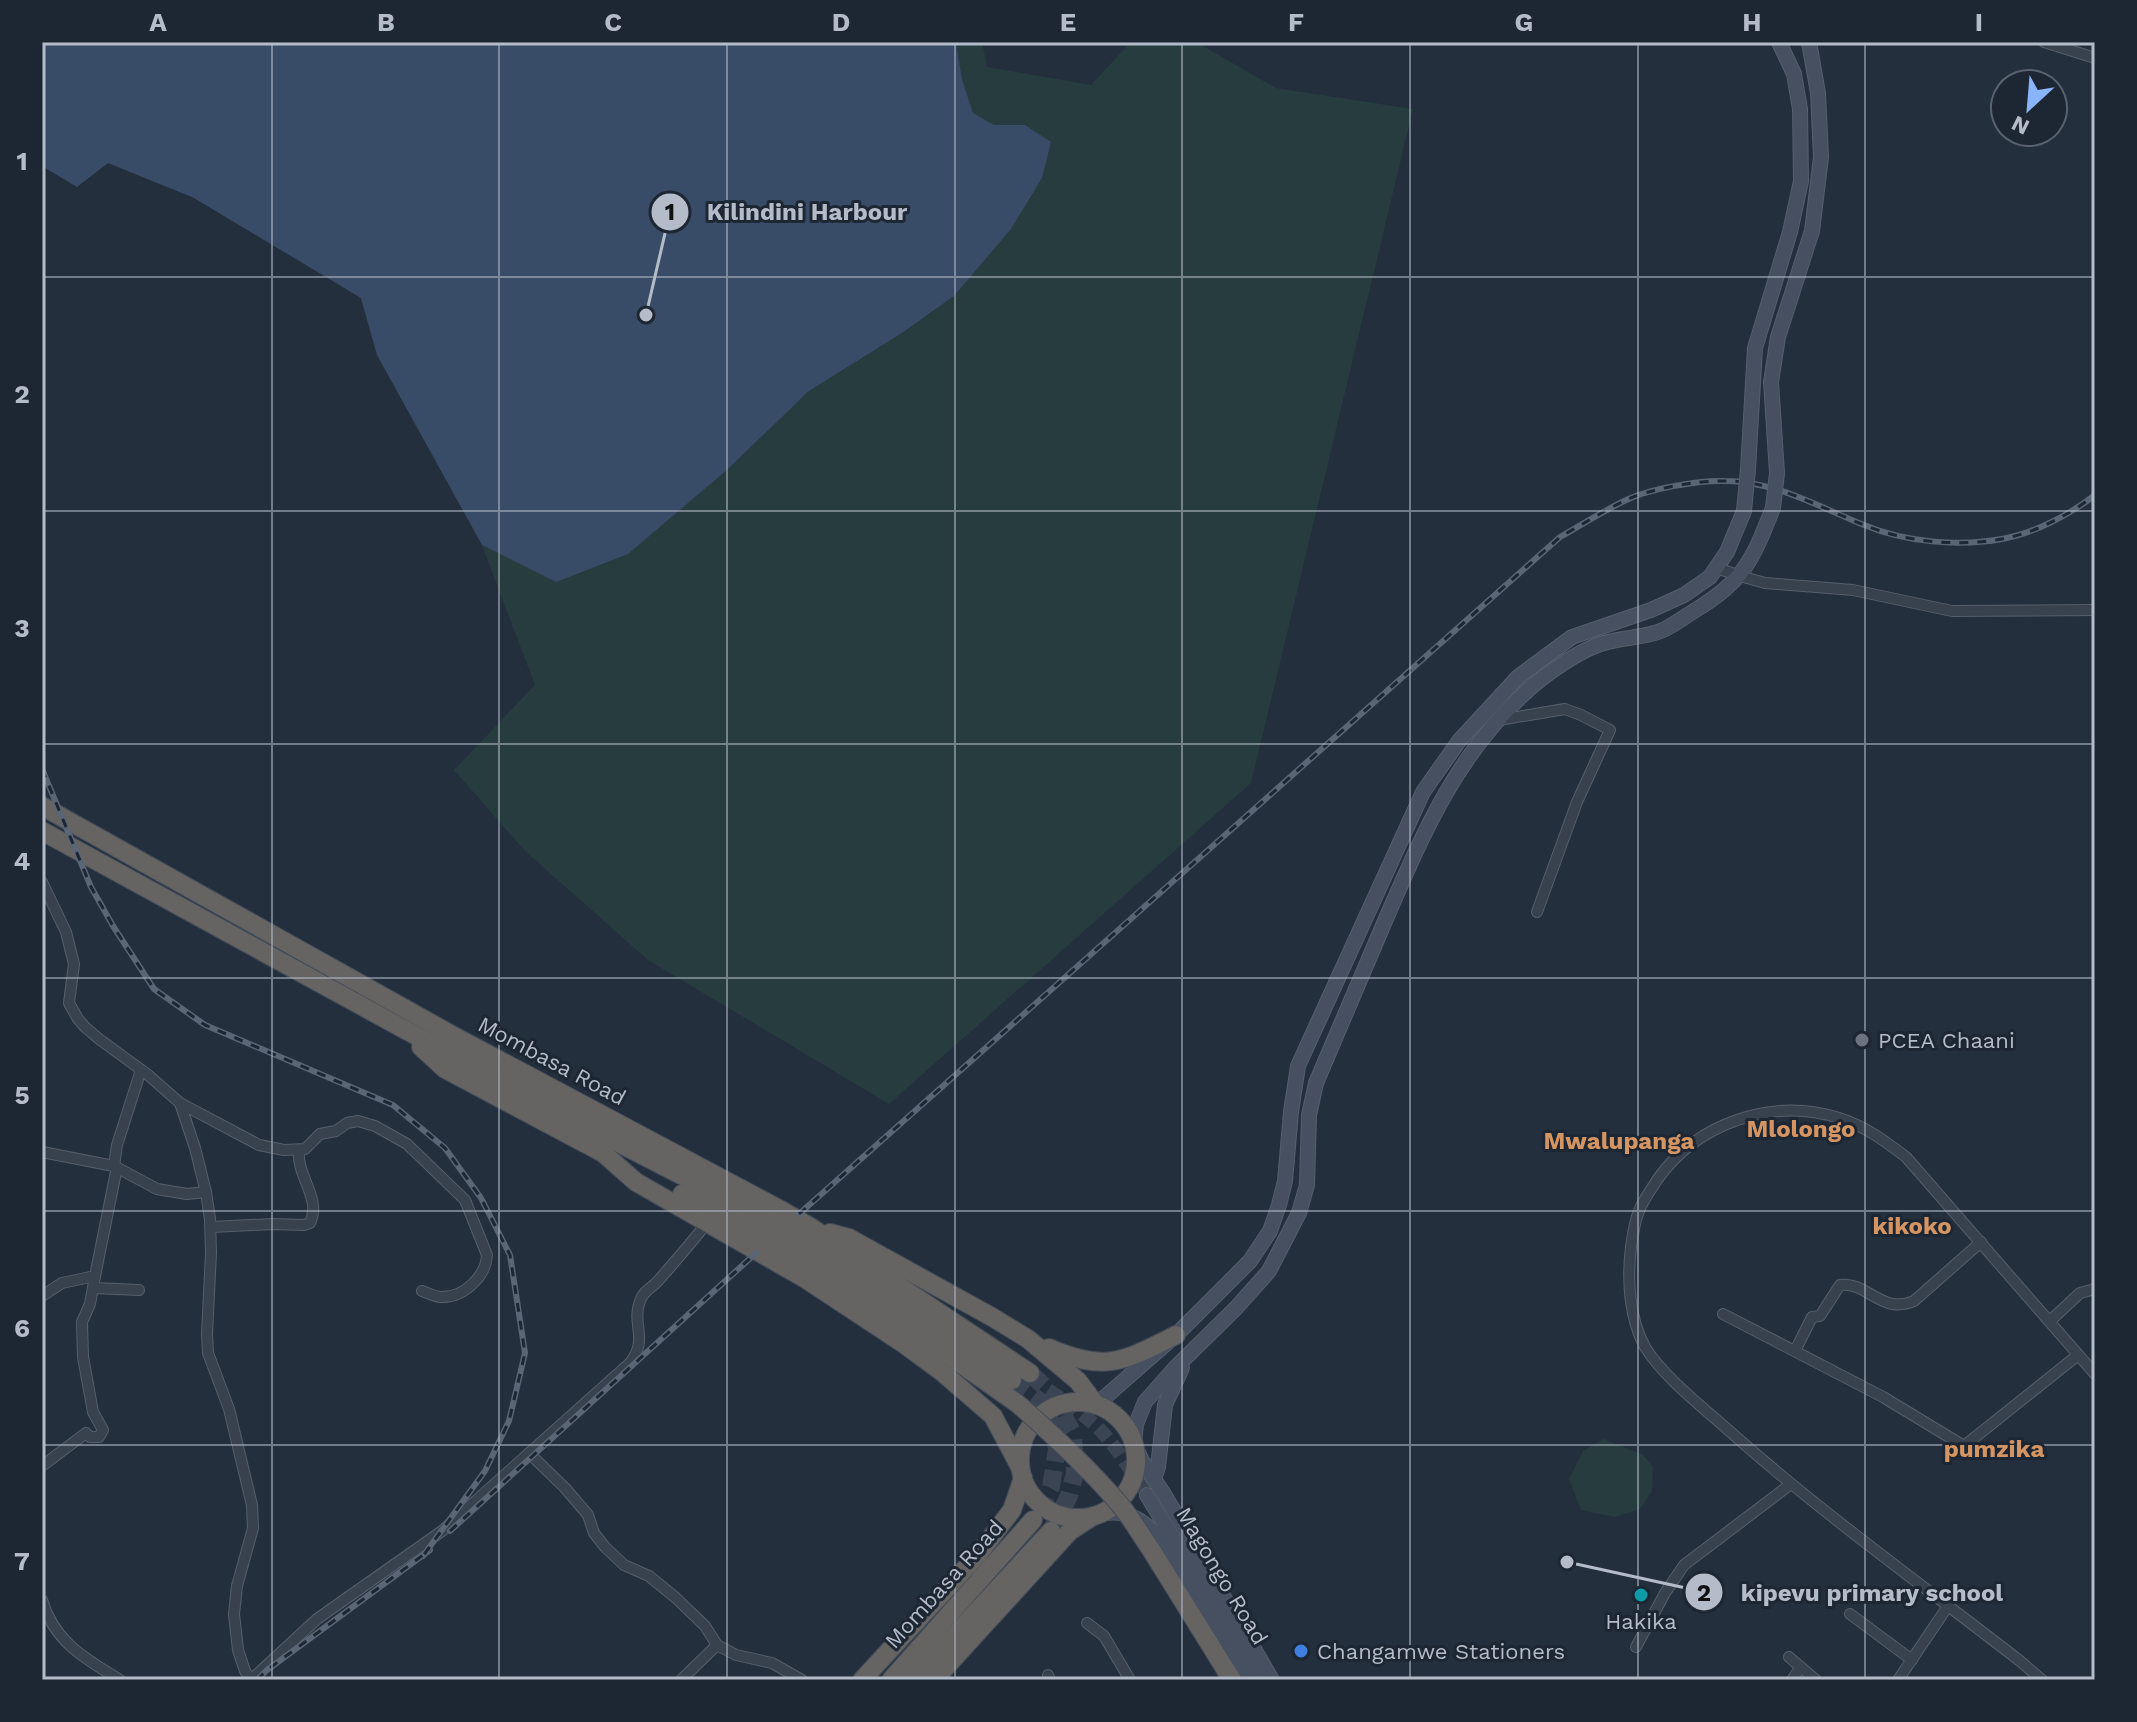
<svg xmlns="http://www.w3.org/2000/svg" width="2137" height="1722" font-family="'Work Sans',sans-serif">
  <style>
    .green { fill: #263c3f }
    .water { fill: #394c67 }
    .lines { fill: none; stroke-linecap: round; stroke-linejoin: round }
    .secondary-tunnel { stroke: #3a4453; stroke-width: 14; stroke-dasharray: 14 7; stroke-linecap: butt }
    .trunk-tunnel { stroke: #3a4453; stroke-width: 18; stroke-dasharray: 18 9; stroke-linecap: butt }
    .minor-casing { stroke: #565f6c; stroke-width: 12 }
    .secondary-casing { stroke: #565f6c; stroke-width: 16 }
    .trunk-casing { stroke: #434c59; stroke-width: 20 }
    .minor { stroke: #38414e; stroke-width: 10 }
    .secondary { stroke: #465061; stroke-width: 14 }
    .trunk { stroke: #656462; stroke-width: 18 }
    .rail-casing { stroke: #5a6575; stroke-width: 6 }
    .rail { stroke: #1d2633; stroke-width: 3; stroke-dasharray: 9; stroke-linecap: butt }
    .secondary-bridge-casing { stroke: #565f6c; stroke-width: 16; stroke-linecap: butt }
    .trunk-bridge-casing { stroke: #434c59; stroke-width: 20; stroke-linecap: butt }
    .secondary-bridge { stroke: #465061; stroke-width: 14 }
    .trunk-bridge { stroke: #656462; stroke-width: 18 }
    .grid { fill: none; stroke: #b4bcc9; stroke-width: 2; stroke-opacity: 0.55 }
    .worship-dot { fill: #6b7280; stroke: #1d2633; stroke-width: 3 }
    .culture-dot { fill: #0f9aa8; stroke: #1d2633; stroke-width: 3 }
    .shop-dot { fill: #3f7fe0; stroke: #1d2633; stroke-width: 3 }
    .labels { text-anchor: middle; dominant-baseline: central; stroke-width: 6; stroke-linejoin: round; paint-order: stroke }
    .poi-label { font-size: 22px; fill: #b4bcc9; stroke: #1d2633; text-anchor: start }
    .street-label { font-size: 22px; fill: #b4bcc9; stroke: #1d2633 }
    .neighbourhood-label { font-size: 24px; font-weight: bold; fill: #d59563; stroke: #1d2633 }
    .leader { fill: none; stroke: #b4bcc9; stroke-width: 3 }
    .callout-dot { fill: #b4bcc9; stroke: #1d2633; stroke-width: 3 }
    .mark-label { font-size: 24px; text-anchor: middle; font-weight: bold; fill: #111 }
    .callout-label { font-size: 24px; text-anchor: middle; font-weight: bold; fill: #b4bcc9; stroke: #1d2633; stroke-width: 6; stroke-linejoin: round; paint-order: stroke }
    .neatline { fill: none; stroke: #b4bcc9; stroke-width: 3 }
    .grid-label { font-size: 26px; text-anchor: middle; font-weight: bold; fill: #b4bcc9 }
  </style>
  <rect width="100%" height="100%" fill="#242f3e"/>
  <!-- green -->
  <g class="green">
    <path d="M956,42H982L987,67L1091,85L1131,42H1196L1276,88L1413,109L1251,783L889,1104L648,960L525,851L454,770L535,685L482,545L556,582L728,469L809,391L902,333L954,296L1026,125H994L973,113L962,79Z"/>
    <path d="M1603,1439L1643,1455L1653,1467L1652,1491L1640,1509L1615,1517L1581,1510L1569,1479L1583,1451Z"/>
  </g>
  <!-- water -->
  <path class="water" d="M42,42H956L962,79L973,113L994,125H1025L1051,142L1042,178L1011,229L954,296L902,333L809,391L728,469L628,554L556,582L482,545L377,355L361,298L194,198L108,163L77,187L42,166Z"/>
  <g class="lines">
    <!-- secondary-tunnel -->
    <path class="secondary-tunnel" d="M1048,1390C1068,1403 1087,1416 1103,1433C1120,1452 1133,1474 1147,1495"/>
    <!-- trunk-tunnel -->
    <g class="trunk-tunnel">
      <path d="M1030,1373L1048,1390L1073,1433L1075,1473L1069,1496L1051,1531"/>
      <path d="M1012,1380L1038,1400L1053,1425L1057,1449L1051,1487L1033,1520"/>
    </g>
    <!-- minor casing -->
    <g class="minor-casing">
      <g id="minor">
        <path d="M2044,42L2095,58"/>
        <path d="M1717,568L1740,576L1765,583L1853,590L1952,611L2095,610"/>
        <path d="M1499,720L1565,709L1581,715L1610,730L1577,802L1537,912"/>
        <path d="M42,882L66,932L74,964L69,1003L78,1019L85,1027L99,1039L147,1074L180,1103L259,1145L284,1150L305,1149L320,1134L336,1131L347,1123L358,1121L375,1126L407,1144L465,1200L487,1255C486,1276 464,1298 441,1297C435,1297 428,1293 422,1291"/>
        <path d="M180,1103L195,1148L206,1192L210,1219L211,1253L207,1334L208,1353L229,1409L252,1505L253,1528L237,1586L234,1614L238,1650L245,1671L251,1680"/>
        <path d="M42,1152L114,1166L157,1189L187,1194L206,1192"/>
        <path d="M114,1166L117,1145L141,1070"/>
        <path d="M211,1227L273,1224L304,1225L310,1223C322,1198 296,1176 299,1150"/>
        <path d="M94,1288L139,1290"/>
        <path d="M42,1296L62,1283L95,1276L117,1167"/>
        <path d="M1723,1314L1883,1397L1964,1446L2078,1355"/>
        <path d="M2050,1321L2080,1293L2095,1289"/>
        <path d="M1795,1351L1812,1317L1820,1316L1840,1285C1867,1281 1881,1315 1914,1301L1981,1242"/>
        <path d="M529,1453L565,1488L588,1515L594,1533L605,1547L624,1565L649,1576L676,1598L705,1626L717,1645L736,1655L772,1663L802,1680"/>
        <path d="M42,1466L86,1433L90,1437H99L103,1430L93,1412L83,1357L82,1322L90,1304L95,1276"/>
        <path d="M42,1600C54,1642 86,1659 120,1680"/>
        <path d="M1850,1614L1912,1660"/>
        <path d="M1087,1623L1104,1636L1130,1680"/>
        <path d="M1636,1647L1665,1593L1684,1565L1791,1484"/>
        <path d="M1789,1657L1816,1680"/>
        <path d="M1048,1675L1050,1680"/>
        <path d="M251,1680L317,1619L442,1531L630,1363C649,1339 631,1324 640,1301C642,1293 651,1288 657,1282C674,1263 691,1243 707,1223"/>
        <path d="M681,1680L717,1645"/>
        <path d="M1792,1680L1800,1668"/>
        <path d="M1898,1680L1948,1606"/>
        <path d="M2042,1680L2020,1661C1921,1584 1819,1511 1726,1428C1701,1406 1662,1375 1645,1347C1629,1318 1627,1278 1631,1247C1633,1234 1634,1223 1639,1211C1643,1200 1651,1190 1657,1180C1697,1123 1772,1097 1839,1118C1865,1126 1885,1141 1906,1157L2095,1374"/>
      </g>
    </g>
    <!-- secondary casing -->
    <g class="secondary-casing">
      <g id="secondary">
        <path d="M1748,469L1755,348L1790,232L1801,181L1800,109L1794,74L1779,42"/>
        <path d="M1777,473L1771,382L1778,337L1812,231L1821,157L1818,93L1809,42"/>
        <path d="M1096,1405L1176,1335L1250,1261L1270,1231L1279,1205L1285,1181L1291,1112L1298,1066L1423,792L1459,741L1518,677L1572,637L1651,610L1684,595L1710,577L1727,552L1744,511"/>
        <path d="M1154,1479L1158,1467L1165,1405L1182,1368"/>
        <path d="M1147,1495L1259,1680"/>
        <path d="M1105,1513C1131,1509 1149,1525 1164,1544L1245,1680"/>
        <path d="M1272,1680L1165,1496L1142,1461L1134,1444L1136,1424L1145,1402L1175,1368L1236,1308L1269,1271L1299,1213L1307,1185L1309,1115L1316,1083C1339,1029 1362,975 1385,921C1422,836 1456,754 1527,691C1544,675 1581,649 1604,643C1623,637 1645,638 1663,630C1674,625 1684,617 1694,611C1744,581 1752,561 1773,508"/>
      </g>
    </g>
    <!-- trunk casing -->
    <g class="trunk-casing">
      <g id="trunk">
        <path d="M42,806L452,1035L781,1210L812,1228L1030,1373"/>
        <path d="M42,831L402,1028L574,1120L718,1194L803,1243L1012,1380"/>
        <path d="M421,1047L445,1069L603,1153L636,1182L804,1278L904,1344L942,1372L993,1416L1020,1467"/>
        <path d="M682,1194L809,1264L878,1306L1018,1404"/>
        <path d="M830,1233L849,1238L992,1317L1028,1339L1078,1381L1096,1405"/>
        <path d="M1049,1348C1106,1373 1124,1361 1176,1335"/>
        <circle cx="1078" cy="1460" r="58"/>
        <path d="M1150,1548L1232,1680"/>
        <path d="M862,1680L977,1556L1012,1510L1023,1478"/>
        <path d="M891,1680L1033,1520"/>
        <path d="M913,1680L1051,1531"/>
        <path d="M934,1680L1070,1531L1090,1518"/>
      </g>
    </g>
    <!-- minor -->
    <use href="#minor" class="minor"/>
    <!-- secondary -->
    <use href="#secondary" class="secondary"/>
    <!-- trunk -->
    <use href="#trunk" class="trunk"/>
    <!-- rail casing -->
    <g class="rail-casing">
      <g id="rail">
        <path d="M42,769L91,887L113,926L154,989L205,1025L393,1105L445,1148L481,1198L510,1255L525,1353L509,1421L485,1471L423,1556"/>
        <path d="M799,1214L1560,537C1581,525 1602,512 1624,501C1648,489 1698,480 1725,481C1775,481 1819,507 1864,525C1905,542 1958,547 2002,539C2035,533 2069,515 2095,495"/>
        <path d="M450,1531L756,1253"/>
        <path d="M257,1680L267,1670L430,1550"/>
      </g>
    </g>
    <!-- rail -->
    <use href="#rail" class="rail"/>
    <!-- secondary-bridge casing -->
    <g class="secondary-bridge-casing">
      <g id="secondary-bridge">
        <path d="M1773,508L1777,473"/>
        <path d="M1744,511L1748,469"/>
      </g>
    </g>
    <!-- trunk-bridge casing -->
    <g class="trunk-bridge-casing">
      <path id="trunk-bridge" d="M1018,1404C1054,1436 1090,1469 1121,1506C1132,1519 1140,1534 1150,1548"/>
    </g>
    <!-- secondary-bridge -->
    <use href="#secondary-bridge" class="secondary-bridge"/>
    <!-- trunk-bridge -->
    <use href="#trunk-bridge" class="trunk-bridge"/>
  </g>
  <!-- grid -->
  <path class="grid" d="M272,42V1680M499,42V1680M727,42V1680M955,42V1680M1182,42V1680M1410,42V1680M1638,42V1680M1865,42V1680M42,277H2095M42,511H2095M42,744H2095M42,978H2095M42,1211H2095M42,1445H2095"/>
  <!-- markers -->
  <circle class="worship-dot" cx="1862" cy="1040" r="8"/>
  <circle class="culture-dot" cx="1641" cy="1595" r="8"/>
  <circle class="shop-dot" cx="1301" cy="1651" r="8"/>
  <g class="labels">
    <!-- poi labels -->
    <g class="poi-label">
      <text x="1878" y="1040">PCEA Chaani</text>
      <text x="1641" y="1621" text-anchor="middle">Hakika</text>
      <text x="1317" y="1651">Changamwe Stationers</text>
    </g>
    <!-- street labels -->
    <g class="street-label">
      <text transform="translate(552 1061) rotate(28)">Mombasa Road</text>
      <text transform="translate(1222 1576) rotate(59)">Magongo Road</text>
      <text transform="translate(944 1584) rotate(-48)">Mombasa Road</text>
    </g>
    <!-- neighbourhood labels -->
    <g class="neighbourhood-label">
      <text x="1801" y="1129">Mlolongo</text>
      <text x="1619" y="1141">Mwalupanga</text>
      <text x="1912" y="1226">kikoko</text>
      <text x="1994" y="1449">pumzika</text>
    </g>
  </g>
  <!-- callouts -->
  <path class="leader" d="M646 315L670 212M1567 1562L1704 1592"/>
  <g class="callout-dot">
    <circle cx="646" cy="315" r="8"/>
    <circle cx="1567" cy="1562" r="8"/>
    <circle cx="670" cy="212" r="20"/>
    <circle cx="1704" cy="1592" r="20"/>
  </g>
  <g class="mark-label">
    <text x="670" y="220">1</text>
    <text x="1704" y="1601">2</text>
  </g>
  <g class="callout-label">
    <text x="807" y="220">Kilindini Harbour</text>
    <text x="1872" y="1601">kipevu primary school</text>
  </g>
  <!-- border -->
  <rect width="2137" height="1722" fill="none" stroke="#1d2633" stroke-width="88"/>
  <!-- north arrow -->
  <g transform="translate(2029 108) rotate(206)"><circle r="38" fill="#1d2633" stroke="#59626f" stroke-width="2"/>
  <path d="M0-6L14 30L0 20L-14 30Z" fill="#8ab4f8"/>
  <text y="-12" font-size="22" font-weight="bold" text-anchor="middle" fill="#b4bcc9">N</text>
  </g>
  <rect x="44" y="44" width="2049" height="1634" class="neatline"/>
  <g class="grid-label">
    <text x="158" y="31">A</text>
    <text x="386" y="31">B</text>
    <text x="613" y="31">C</text>
    <text x="841" y="31">D</text>
    <text x="1068" y="31">E</text>
    <text x="1296" y="31">F</text>
    <text x="1524" y="31">G</text>
    <text x="1752" y="31">H</text>
    <text x="1979" y="31">I</text>
    <text x="22" y="170">1</text>
    <text x="22" y="403">2</text>
    <text x="22" y="637">3</text>
    <text x="22" y="870">4</text>
    <text x="22" y="1104">5</text>
    <text x="22" y="1337">6</text>
    <text x="22" y="1570">7</text>
  </g>
</svg>
